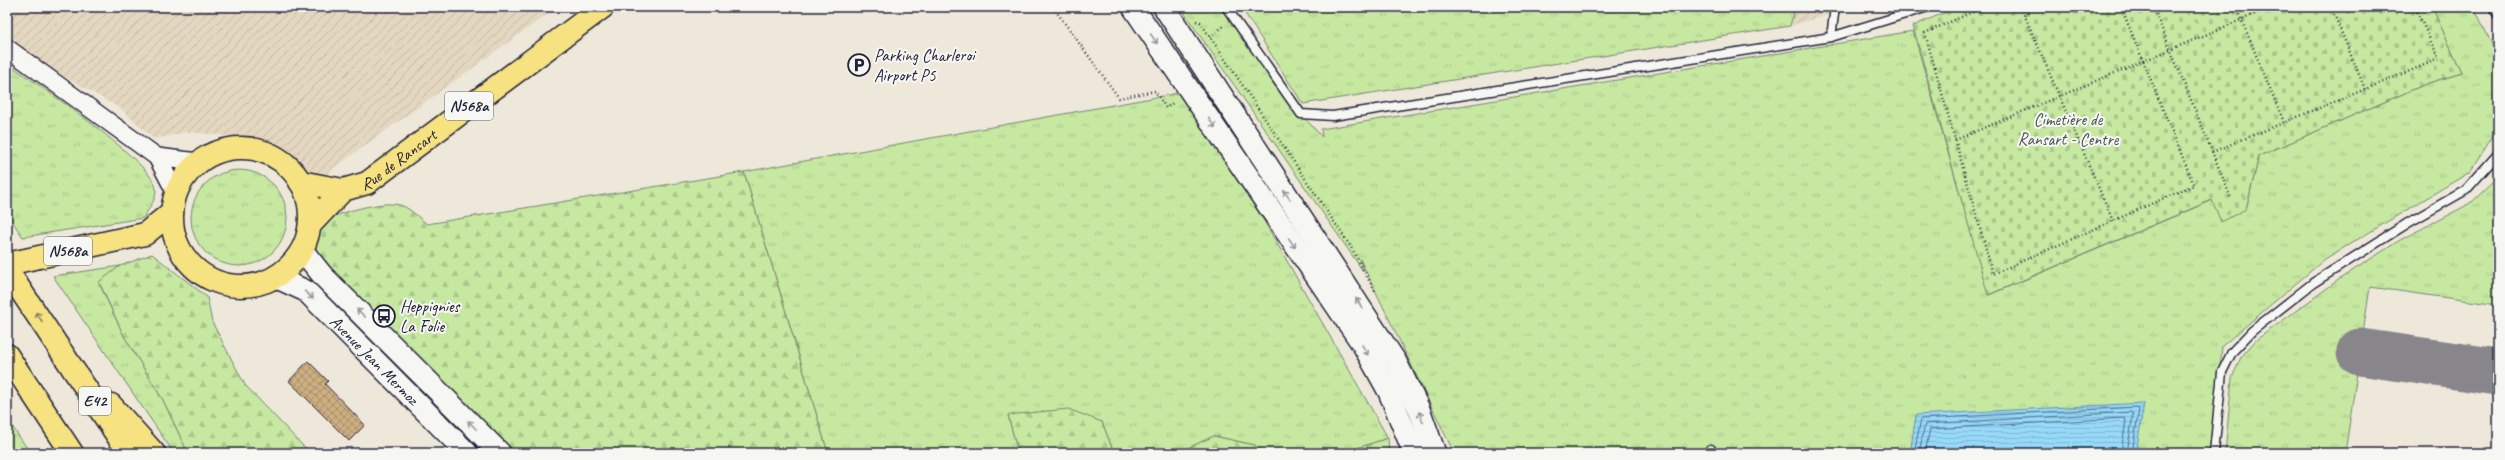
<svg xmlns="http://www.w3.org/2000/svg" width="2505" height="460" font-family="Caveat,sans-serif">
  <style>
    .industrial { fill: url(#industrial-furrows) }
    .grass { fill: url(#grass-tufts); stroke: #74856e }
    .forest { fill: url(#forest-firs); stroke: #74856e }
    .cemetery { fill: url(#cemetery-stones); stroke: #74856e }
    .water { fill: url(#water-rules); stroke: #6890ac }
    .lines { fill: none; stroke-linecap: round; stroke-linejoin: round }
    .shore { stroke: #506b87; stroke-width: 1 }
    .taxiway { stroke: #88858b; stroke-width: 47 }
    .building { fill: url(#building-cross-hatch); stroke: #22223b }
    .service-casing { stroke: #22223b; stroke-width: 11 }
    .minor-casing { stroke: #22223b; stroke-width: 20 }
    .tertiary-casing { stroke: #22223b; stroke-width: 24 }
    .primary-casing { stroke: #22223b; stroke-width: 25 }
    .motorway-casing { stroke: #22223b; stroke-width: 25 }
    .path { stroke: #22223b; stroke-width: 2.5; stroke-dasharray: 1 3; stroke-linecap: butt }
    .service { stroke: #f6f6f2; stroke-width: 8 }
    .minor { stroke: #f6f6f2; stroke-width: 17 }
    .tertiary { stroke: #f6f6f2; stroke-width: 21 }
    .primary { stroke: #f6e281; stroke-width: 22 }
    .motorway { stroke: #f6e281; stroke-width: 22 }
    .oneway { stroke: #9797a0 }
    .oneway2 { stroke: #8c825e }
    .labels { text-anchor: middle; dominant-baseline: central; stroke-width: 4; stroke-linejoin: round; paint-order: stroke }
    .shield { fill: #f6f6f2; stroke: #626272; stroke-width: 1 }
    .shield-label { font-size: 16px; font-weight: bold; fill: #22223b }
    .poi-label { font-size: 17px; fill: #22223b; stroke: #f6f6f2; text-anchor: start }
    .park-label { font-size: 17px; fill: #4b5454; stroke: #f6f6f2 }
    .street-label { font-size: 17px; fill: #22223b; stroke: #f6f6f2 }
  </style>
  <defs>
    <pattern id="industrial-furrows" width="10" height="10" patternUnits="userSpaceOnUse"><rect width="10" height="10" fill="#e4d7c0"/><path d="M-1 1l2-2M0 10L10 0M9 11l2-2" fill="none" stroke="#c3b8a6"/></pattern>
    <pattern id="grass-tufts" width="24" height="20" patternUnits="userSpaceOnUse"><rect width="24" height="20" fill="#c6e8a1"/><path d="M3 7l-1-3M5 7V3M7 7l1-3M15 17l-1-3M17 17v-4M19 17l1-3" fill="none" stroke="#aac78c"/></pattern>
    <pattern id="forest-firs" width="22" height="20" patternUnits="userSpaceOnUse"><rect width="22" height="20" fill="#c6e8a1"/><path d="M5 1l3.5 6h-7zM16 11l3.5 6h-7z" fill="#aac78c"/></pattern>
    <pattern id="cemetery-stones" width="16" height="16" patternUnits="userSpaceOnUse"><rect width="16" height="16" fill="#c6e8a1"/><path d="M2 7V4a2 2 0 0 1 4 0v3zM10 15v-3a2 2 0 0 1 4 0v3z" fill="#aac78c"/></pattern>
    <pattern id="water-rules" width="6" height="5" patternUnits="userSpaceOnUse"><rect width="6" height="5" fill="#96d9f8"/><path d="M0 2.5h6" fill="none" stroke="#81bad6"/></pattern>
    <pattern id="building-cross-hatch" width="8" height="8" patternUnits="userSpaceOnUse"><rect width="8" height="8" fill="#cdaf81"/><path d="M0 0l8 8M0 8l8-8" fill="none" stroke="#a68e6b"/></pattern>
  </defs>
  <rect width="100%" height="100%" fill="#eee8db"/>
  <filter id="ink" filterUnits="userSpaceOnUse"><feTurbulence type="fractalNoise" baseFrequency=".025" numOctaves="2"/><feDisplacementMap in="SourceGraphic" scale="8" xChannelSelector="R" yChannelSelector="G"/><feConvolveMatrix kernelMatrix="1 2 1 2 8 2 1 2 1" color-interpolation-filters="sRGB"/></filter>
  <g filter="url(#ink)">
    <!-- industrial -->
    <g class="industrial">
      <path d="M7,7H557L312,184L268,140L188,132L154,139L121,109L22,52L7,37Z"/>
      <path d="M1795,7H1852L1790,26Z"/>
    </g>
    <!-- grass -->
    <g class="grass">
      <path d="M1180,7H1220L1253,47L1301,114L1322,137L1321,129L1913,31L1989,295L2213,200L2246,209L2259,156L2428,83L2462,73L2432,7H2474L2498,57V128L2470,172L2325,259L2222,346L2213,453H1454L1360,259L1363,271Z"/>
      <path d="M1241,7H1795L1790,26L1303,104Z"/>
      <path d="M7,63C36,83 145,157 155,185C159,197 149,208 143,218L23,237L7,214Z"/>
      <path d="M1190,91L1388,438L1342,453H1266L1254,445L1214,436L1177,453H1114L1102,422L1008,415L1018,453H828L744,172Z"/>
      <circle cx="239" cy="218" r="48"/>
      <path d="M2498,177V305L2370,287L2345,453H2225L2232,378L2241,357L2256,340L2341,278L2400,240L2471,203Z"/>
      <path d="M120,266L99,283L124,336L163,400L188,453L173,452L53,276Z"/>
      <path d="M7,419L27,448L30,453H9Z"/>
    </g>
    <!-- forest -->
    <g class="forest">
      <path d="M744,172L828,453H500L323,276L310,225C330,217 385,196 405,207C413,211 420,219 427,224Z"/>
      <path d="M152,254L207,297L212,322L245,385L303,446L313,453H188L163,400L124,336L99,282L120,266Z"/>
      <path d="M1068,409L1102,422L1114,453H1018L1008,415Z"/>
      <path d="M1214,436L1254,445L1266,453H1177Z"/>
      <path d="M1388,438L1389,453H1342Z"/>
    </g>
    <!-- cemetery -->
    <path class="cemetery" d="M1958,7H2432L2462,73L2428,83L2259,156L2246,209L2221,222L2212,200L1988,295L1913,26Z"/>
    <!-- water -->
    <path class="water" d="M2144,403L2136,453H1910L1916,415Z"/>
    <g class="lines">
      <!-- shore -->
      <g class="shore">
        <path d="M1914,453L1921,419L2137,407L2139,409L2132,453"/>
        <path d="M1919,453L1925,424L2131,412L2133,414L2127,453"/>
        <path d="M1925,453L1930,429L2124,418L2126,420L2121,453"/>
      </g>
      <!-- taxiway -->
      <path class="taxiway" d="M2360,352L2498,372"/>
    </g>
    <!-- building -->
    <path class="building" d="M308,361L328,381L325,384L365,425L349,441L289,381Z"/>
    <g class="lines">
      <!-- service casing -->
      <g class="service-casing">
        <g id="service">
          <path d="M1226,7L1301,114L1333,116L1831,37L1928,7"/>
          <path d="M2493,7L2498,15"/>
          <path d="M1831,37L1835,7"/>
          <path d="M1711,449L1712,453"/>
          <path d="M2214,453L2222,372L2232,352L2252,331L2313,283L2408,223L2466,190L2498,154"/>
        </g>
      </g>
      <!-- minor casing -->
      <g class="minor-casing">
        <g id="minor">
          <path d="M7,48L157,157L176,193"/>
          <path d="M157,157L198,162"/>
        </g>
      </g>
      <!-- tertiary casing -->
      <g class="tertiary-casing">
        <g id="tertiary">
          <path d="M1133,7L1363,345L1389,392L1414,453"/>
          <path d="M1164,7L1396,362L1419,409L1435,453"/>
          <path d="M302,250L323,276L500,453"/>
          <path id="s1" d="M275,277L306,291L467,453"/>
        </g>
      </g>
      <!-- primary casing -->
      <g class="primary-casing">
        <g id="primary">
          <circle cx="241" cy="217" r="69"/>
          <path id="s2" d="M300,182L343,190L367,183L603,7"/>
          <path d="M310,225L343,190"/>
          <path d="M7,264L145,234L172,212"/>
        </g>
      </g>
      <!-- motorway casing -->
      <g class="motorway-casing">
        <g id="motorway">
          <path d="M7,270L129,453"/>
          <path d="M7,355L72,453"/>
          <path d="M111,405L154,453"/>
        </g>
      </g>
      <!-- path -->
      <g class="path">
        <path d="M1053,7L1119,98L1155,91L1166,108L1174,102"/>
        <path d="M1984,7L1925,33L1993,274L2194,185L2121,7"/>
        <path d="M2021,7L2113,221"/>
        <path d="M2153,7L2231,198"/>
        <path d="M2236,7L2284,122"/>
        <path d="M2331,7L2365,89"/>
        <path d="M1196,21L1200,22L1351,247L1376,293"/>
        <path d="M1210,37L1225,25"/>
        <path d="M1955,140L2272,7"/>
        <path d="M2212,152L2439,59L2415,7"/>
      </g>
      <!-- service -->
      <use href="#service" class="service"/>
      <!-- minor -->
      <use href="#minor" class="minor"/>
      <!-- tertiary -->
      <use href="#tertiary" class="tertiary"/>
      <!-- primary -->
      <use href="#primary" class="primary"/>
      <!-- motorway -->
      <use href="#motorway" class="motorway"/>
    </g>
    <!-- one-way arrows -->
    <defs><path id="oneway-shaft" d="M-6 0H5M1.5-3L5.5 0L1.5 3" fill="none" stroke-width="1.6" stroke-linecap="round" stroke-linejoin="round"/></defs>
    <g class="oneway">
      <use href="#oneway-shaft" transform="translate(1154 39) rotate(56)"/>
      <use href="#oneway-shaft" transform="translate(1212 123) rotate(55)"/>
      <use href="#oneway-shaft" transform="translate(1287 195) rotate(-124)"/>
      <use href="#oneway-shaft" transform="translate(1292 243) rotate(56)"/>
      <use href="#oneway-shaft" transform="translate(309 295) rotate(41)"/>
      <use href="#oneway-shaft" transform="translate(1359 303) rotate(-123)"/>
      <use href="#oneway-shaft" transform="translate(361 313) rotate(-136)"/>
      <use href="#oneway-shaft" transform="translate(1365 350) rotate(60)"/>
      <use href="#oneway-shaft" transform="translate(1421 417) rotate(-111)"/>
      <use href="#oneway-shaft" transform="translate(472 425) rotate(-135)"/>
    </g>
    <use class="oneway2" href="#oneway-shaft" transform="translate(39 317) rotate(-124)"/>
  </g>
  <!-- icons -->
  <defs>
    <g id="parking-ring" transform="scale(1.15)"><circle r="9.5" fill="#f6f6f2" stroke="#22223b" stroke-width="1.5"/><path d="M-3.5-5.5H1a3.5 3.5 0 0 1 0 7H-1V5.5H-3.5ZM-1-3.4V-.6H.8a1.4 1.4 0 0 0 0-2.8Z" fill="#22223b"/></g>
    <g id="bus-ring" transform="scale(1.15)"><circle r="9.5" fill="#f6f6f2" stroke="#22223b" stroke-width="1.5"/><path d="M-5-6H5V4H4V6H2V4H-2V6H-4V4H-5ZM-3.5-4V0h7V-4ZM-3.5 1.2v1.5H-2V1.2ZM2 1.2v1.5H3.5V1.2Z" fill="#22223b"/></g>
  </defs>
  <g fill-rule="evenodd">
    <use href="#parking-ring" x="859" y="65"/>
    <use href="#bus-ring" x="384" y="316"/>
  </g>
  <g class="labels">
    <!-- shield labels -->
    <g class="shield">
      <rect x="445" y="92" width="48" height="28" rx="3"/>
      <rect x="44" y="237" width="48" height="28" rx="3"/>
      <rect x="79" y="387" width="32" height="28" rx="3"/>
    </g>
    <g class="shield-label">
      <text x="469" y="106">N568a</text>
      <text x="68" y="251">N568a</text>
      <text x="95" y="401">E42</text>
    </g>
    <!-- poi labels -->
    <g class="poi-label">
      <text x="874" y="55">Parking Charleroi<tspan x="874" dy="20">Airport P5</tspan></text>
      <text x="400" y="306">Heppignies<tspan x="400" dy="20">La Folie</tspan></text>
    </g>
    <!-- park labels -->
    <g class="park-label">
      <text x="2068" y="119">Cimetière de<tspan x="2068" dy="20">Ransart - Centre</tspan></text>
    </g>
    <!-- street labels -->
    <g class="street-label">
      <text stroke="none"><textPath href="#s2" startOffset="108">Rue de Ransart</textPath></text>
      <text stroke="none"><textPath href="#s1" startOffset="131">Avenue Jean Mermoz</textPath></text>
    </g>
  </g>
  <!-- margin -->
  <rect width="2505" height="460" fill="none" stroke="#f6f6f2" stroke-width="24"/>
  <rect x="12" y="12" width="2481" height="436" fill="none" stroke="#22223b" stroke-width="1.5" filter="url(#ink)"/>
</svg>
